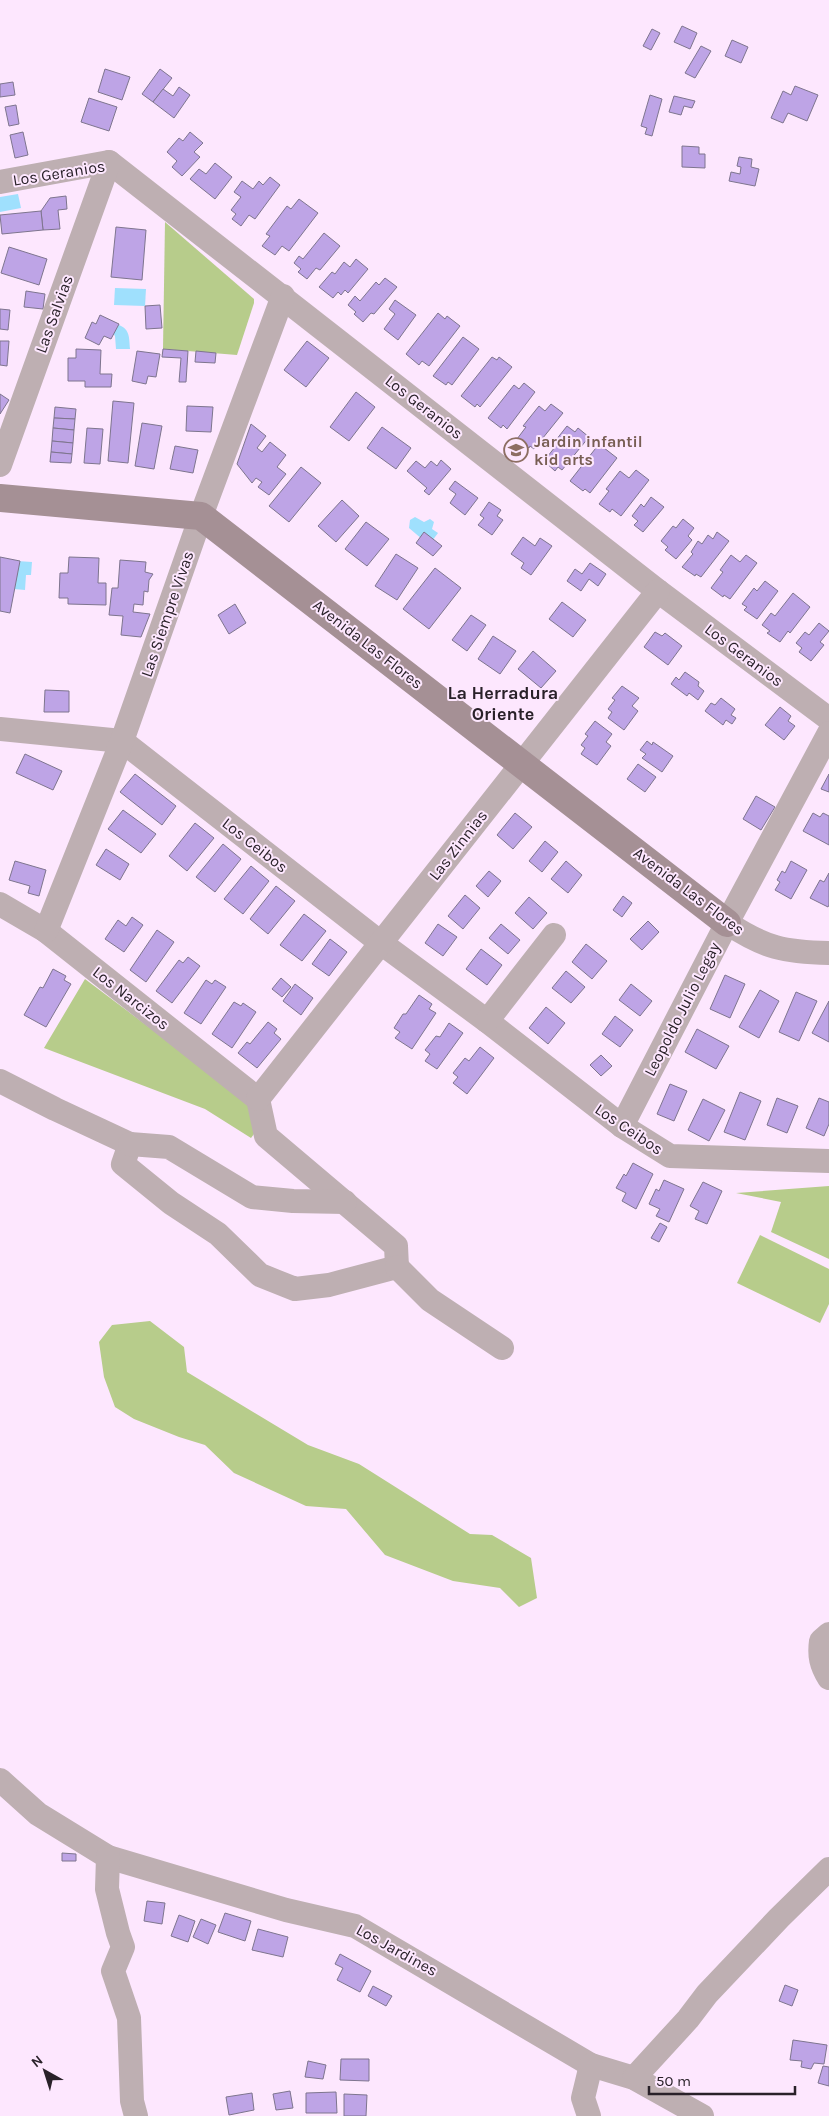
<svg xmlns="http://www.w3.org/2000/svg" width="829" height="2116" font-family="Karla,sans-serif">
  <style>
    .green { fill: #b7cc8b }
    .water { fill: #9fe0fd }
    .building { fill: #bea4e6; stroke: #7e758e }
    .lines { fill: none; stroke-linecap: round; stroke-linejoin: round }
    .street { stroke: #beafb2; stroke-width: 24 }
    .secondary { stroke: #a59095; stroke-width: 28 }
    .labels { text-anchor: middle; dominant-baseline: central; stroke-width: 4; stroke-linejoin: round; paint-order: stroke }
    .street-label { font-size: 16px; fill: #292129; stroke: #fde7fe }
    .education-label { font-size: 16px; font-weight: bold; fill: #785e54; stroke: #fde7fe; text-anchor: start }
    .neighbourhood-label { font-size: 18px; font-weight: bold; fill: #292129; stroke: #fde7fe }
  </style>
  <rect width="100%" height="100%" fill="#fde7fe"/>
  <!-- green -->
  <g class="green">
    <path d="M165,222L254,299V303L237,355L163,349Z"/>
    <path d="M85,979L267,1116L251,1138L205,1109L44,1048Z"/>
    <path d="M829,1186V1259L771,1232L781,1202L736,1193Z"/>
    <path d="M760,1235L829,1269V1304L820,1323L737,1283Z"/>
    <path d="M150,1321L184,1347L187,1372L308,1445L359,1464L470,1534L492,1535L531,1558L537,1598L519,1607L500,1588L453,1581L385,1555L346,1509L306,1506L234,1473L205,1445L179,1437L134,1419L115,1407L104,1377L99,1342L112,1325Z"/>
  </g>
  <!-- water -->
  <g class="water">
    <path d="M18,194L21,208L0,212V197Z"/>
    <path d="M115,288L146,289L145,306L114,305Z"/>
    <path d="M116,324C130,328 129,336 130,349H116L115,336L112,332Z"/>
    <path d="M415,517L424,522L430,519L434,522L432,529L438,533L429,545L409,528L410,520Z"/>
    <path d="M17,561L32,562L31,575H26L25,590L14,589Z"/>
  </g>
  <!-- building -->
  <g class="building">
    <path d="M682,26L697,33L690,49L674,42Z"/>
    <path d="M652,29L660,33L651,50L643,46Z"/>
    <path d="M732,40L748,47L741,63L725,56Z"/>
    <path d="M701,46L711,51L695,78L685,73Z"/>
    <path d="M105,69L130,77L122,100L98,92Z"/>
    <path d="M160,69L172,78L153,102L142,94Z"/>
    <path d="M13,82L15,95L0,97V84Z"/>
    <path d="M795,86L818,95L807,121L788,113L783,123L771,118L783,91L791,95Z"/>
    <path d="M179,87L190,95L174,118L153,102L163,89L173,96Z"/>
    <path d="M650,95L662,99L652,136L645,134L647,128L641,126Z"/>
    <path d="M674,96L695,101L692,108L684,106L681,115L669,112Z"/>
    <path d="M89,98L117,107L109,131L81,122Z"/>
    <path d="M16,105L19,124L9,126L5,107Z"/>
    <path d="M23,132L28,155L15,158L10,135Z"/>
    <path d="M190,132L203,143L194,152L200,157L182,176L172,167L177,161L167,152L179,138L183,141Z"/>
    <path d="M682,146L699,147V154H705V168L682,167Z"/>
    <path d="M739,157L752,159L751,167L759,169L755,186L729,181L731,172L740,174L741,167L737,166Z"/>
    <path d="M215,163L232,177L215,199L190,179L199,169L206,174Z"/>
    <path d="M270,177L280,185L255,219L249,215L241,226L232,219L236,214L231,210L241,197L234,192L242,181L253,189L259,181L263,185Z"/>
    <path d="M66,196L67,209L58,210L60,229L43,230L41,211L50,198Z"/>
    <path d="M299,199L318,213L289,251L282,246L275,255L262,246L270,236L266,234L287,206L291,209Z"/>
    <path d="M41,211L43,230L2,234L0,215Z"/>
    <path d="M116,227L146,230L142,280L111,277Z"/>
    <path d="M324,233L340,246L320,270L316,268L307,279L298,272L301,269L294,263L299,256L303,259Z"/>
    <path d="M9,247L47,259L39,285L1,273Z"/>
    <path d="M356,259L368,269L348,293L345,290L341,295L338,292L333,298L319,287L332,272L335,274L344,262L350,267Z"/>
    <path d="M385,278L397,287L374,314L371,313L363,322L354,314L356,312L348,305L355,296L360,301L376,282L379,285Z"/>
    <path d="M26,291L45,294L43,309L24,307Z"/>
    <path d="M395,300L416,315L398,340L384,329L395,314L389,309Z"/>
    <path d="M160,305L162,328L146,329L145,306Z"/>
    <path d="M0,309L10,310L8,330L0,329Z"/>
    <path d="M438,313L445,319L447,316L460,326L429,366L422,361L419,365L406,354Z"/>
    <path d="M100,315L119,324L111,339L104,336L99,345L85,338L92,322L96,324Z"/>
    <path d="M463,337L479,349L452,385L448,382L446,385L433,376Z"/>
    <path d="M0,341H9L7,366L0,365Z"/>
    <path d="M307,341L329,358L306,387L284,370Z"/>
    <path d="M76,349L101,350L100,374H112L111,387H85V381H68V358H76Z"/>
    <path d="M163,349L188,351L186,382H179L181,358L162,357Z"/>
    <path d="M137,351L160,354L156,377L148,376L146,384L132,381Z"/>
    <path d="M196,351L216,353L215,363L195,362Z"/>
    <path d="M492,357L497,360L499,357L512,367L480,407L477,404L475,407L461,396Z"/>
    <path d="M524,383L535,392L507,429L503,425L501,428L488,418L514,385L519,389Z"/>
    <path d="M356,392L375,407L349,441L330,427Z"/>
    <path d="M0,394L9,400L0,414Z"/>
    <path d="M113,401L134,403L128,463L108,461Z"/>
    <path d="M551,404L563,413L534,449L530,446L529,448L517,439L526,427L523,426L539,406L545,411Z"/>
    <path d="M187,406L213,407L211,432L186,431Z"/>
    <path d="M55,407L76,409L75,419L54,418Z"/>
    <path d="M54,418L75,419L74,430L53,428Z"/>
    <path d="M142,423L162,426L154,469L135,466Z"/>
    <path d="M251,424L266,436L257,448L262,452L270,442L286,455L277,467L286,474L269,495L258,487L262,482L256,478L252,483L237,464Z"/>
    <path d="M567,426L575,432L578,428L589,437L562,470L558,467L555,471L544,461L555,447L552,445Z"/>
    <path d="M382,427L411,448L396,469L367,448Z"/>
    <path d="M53,428L74,430L73,443L52,441Z"/>
    <path d="M87,428L103,429L100,464L84,463Z"/>
    <path d="M52,441L73,443L72,454L51,452Z"/>
    <path d="M599,444L617,458L590,493L585,489L583,491L570,481Z"/>
    <path d="M175,446L198,450L193,473L170,469Z"/>
    <path d="M51,452L72,454L71,463L50,462Z"/>
    <path d="M441,460L451,469L429,495L424,491L427,488L407,471L416,461L425,468L431,461L437,466Z"/>
    <path d="M301,467L321,483L289,522L269,506Z"/>
    <path d="M636,470L649,480L621,516L612,509L610,512L599,504L609,491L606,489L620,471L629,478Z"/>
    <path d="M455,481L478,498L465,515L450,503L456,494L449,489Z"/>
    <path d="M651,497L664,507L643,532L634,525L638,521L632,516L641,504L644,507Z"/>
    <path d="M342,500L359,516L336,542L318,526Z"/>
    <path d="M489,502L501,510L497,516L503,520L492,535L478,525L484,518L480,515Z"/>
    <path d="M683,519L694,528L688,536L692,540L676,559L665,550L668,547L661,541L673,526L676,528Z"/>
    <path d="M366,522L389,539L367,566L345,549Z"/>
    <path d="M424,532L442,546L433,556L416,543Z"/>
    <path d="M717,532L729,541L701,577L696,574L695,576L682,567L693,554L691,552L698,541L702,544L708,535L713,539Z"/>
    <path d="M523,537L535,546L540,538L552,546L531,575L521,568L524,563L511,554Z"/>
    <path d="M396,554L418,568L397,600L375,586Z"/>
    <path d="M731,555L740,562L746,555L757,563L730,599L724,595L723,597L711,588L723,572L720,570Z"/>
    <path d="M0,557L20,561L10,613L0,611Z"/>
    <path d="M69,557L99,558L98,583H106V605L68,604V598H59L60,573H68Z"/>
    <path d="M120,560L146,562L145,572L153,574L149,580L148,592L144,591L143,605L134,604L133,612L150,614L141,637L121,635L123,616L109,615L112,588H118Z"/>
    <path d="M590,563L606,574L598,586L589,579L581,591L567,581L575,569L582,574Z"/>
    <path d="M435,568L461,588L429,629L403,609Z"/>
    <path d="M765,581L778,591L757,619L744,610L747,607L742,604L754,588L757,591Z"/>
    <path d="M793,593L810,607L790,633L788,631L780,642L767,633L770,631L762,625L771,613L775,616Z"/>
    <path d="M562,602L586,620L573,637L549,619Z"/>
    <path d="M235,604L246,623L229,634L218,615Z"/>
    <path d="M471,615L486,625L467,651L452,640Z"/>
    <path d="M819,623L829,631L820,642L824,645L811,661L799,652L802,648L796,643L805,632L809,635Z"/>
    <path d="M655,632L662,636L665,633L682,646L668,665L644,647Z"/>
    <path d="M493,636L516,651L500,674L478,659Z"/>
    <path d="M533,651L556,671L541,688L518,669Z"/>
    <path d="M685,672L699,682L698,686L704,691L698,700L689,693L687,696L671,684L676,677L679,680Z"/>
    <path d="M622,686L639,698L632,706L638,711L624,730L608,718L612,712L608,709L615,700L612,698Z"/>
    <path d="M45,690L69,691V712H44Z"/>
    <path d="M721,698L735,709L731,715L736,718L732,724L726,720L723,725L705,711L711,703L715,705Z"/>
    <path d="M780,707L791,716L788,721L795,726L784,740L765,725Z"/>
    <path d="M595,721L612,734L606,742L611,746L597,765L581,754L585,748L581,745L588,736L585,734Z"/>
    <path d="M647,741L652,745L653,742L673,756L662,772L642,758L646,754L640,750Z"/>
    <path d="M25,754L62,771L53,790L16,773Z"/>
    <path d="M638,764L656,777L645,792L627,779Z"/>
    <path d="M135,774L176,806L162,825L120,792Z"/>
    <path d="M829,774V792L821,789Z"/>
    <path d="M756,796L775,807L761,830L743,819Z"/>
    <path d="M123,810L156,834L141,853L108,829Z"/>
    <path d="M515,813L532,827L513,849L497,835Z"/>
    <path d="M813,813L820,817L823,813L829,816V845L803,831Z"/>
    <path d="M195,823L214,838L187,871L169,856Z"/>
    <path d="M545,841L558,852L542,872L529,861Z"/>
    <path d="M223,844L241,859L215,892L196,877Z"/>
    <path d="M106,849L129,864L120,880L96,865Z"/>
    <path d="M15,861L46,870L39,896L28,893L30,886L9,880Z"/>
    <path d="M566,861L582,875L568,893L551,879Z"/>
    <path d="M791,861L807,870L791,899L775,890L780,882L777,880L782,871L785,873Z"/>
    <path d="M251,866L269,881L243,914L224,899Z"/>
    <path d="M489,871L501,881L488,897L476,886Z"/>
    <path d="M829,873V905L828,907L810,898L820,880L824,882Z"/>
    <path d="M276,886L295,901L268,934L250,919Z"/>
    <path d="M465,895L480,908L463,929L448,916Z"/>
    <path d="M623,896L632,903L622,917L613,910Z"/>
    <path d="M529,897L547,913L533,929L515,913Z"/>
    <path d="M304,914L326,931L302,961L280,945Z"/>
    <path d="M132,917L143,925L124,952L105,939L118,920L126,926Z"/>
    <path d="M648,921L659,932L642,950L630,939Z"/>
    <path d="M438,924L457,937L443,956L425,943Z"/>
    <path d="M501,924L520,940L508,954L489,938Z"/>
    <path d="M157,930L174,942L146,982L130,970Z"/>
    <path d="M330,939L347,952L329,976L312,964Z"/>
    <path d="M586,944L607,961L592,979L572,962Z"/>
    <path d="M481,949L502,965L487,985L466,969Z"/>
    <path d="M188,957L200,966L172,1003L156,991L179,960L183,963Z"/>
    <path d="M53,969L66,976L64,980L71,984L46,1027L24,1015L40,987L43,988Z"/>
    <path d="M566,971L585,987L571,1003L552,988Z"/>
    <path d="M725,975L745,984L730,1018L710,1009Z"/>
    <path d="M281,978L291,987L282,997L272,989Z"/>
    <path d="M206,980L212,984L215,980L226,987L201,1024L184,1013Z"/>
    <path d="M295,984L313,998L301,1015L283,1001Z"/>
    <path d="M631,984L652,1001L640,1016L619,1000Z"/>
    <path d="M760,990L779,1001L759,1038L739,1027Z"/>
    <path d="M796,992L817,1001L799,1041L779,1032Z"/>
    <path d="M419,995L432,1004L429,1009L436,1013L412,1049L395,1038L400,1032L394,1028L403,1014H406Z"/>
    <path d="M829,1001V1042L812,1033Z"/>
    <path d="M234,1002L241,1006L243,1003L256,1012L232,1048L212,1034Z"/>
    <path d="M546,1007L565,1023L548,1044L529,1028Z"/>
    <path d="M615,1016L633,1030L620,1047L602,1034Z"/>
    <path d="M268,1022L277,1029L274,1033L281,1039L257,1068L238,1053L247,1042L250,1044Z"/>
    <path d="M449,1023L463,1033L437,1069L425,1061L430,1054L425,1050L436,1036L440,1037Z"/>
    <path d="M697,1029L729,1046L716,1069L685,1052Z"/>
    <path d="M480,1047L494,1058L467,1094L453,1083L458,1077L453,1073L465,1058L469,1061Z"/>
    <path d="M601,1055L612,1066L601,1076L590,1065Z"/>
    <path d="M670,1084L687,1091L674,1121L657,1114Z"/>
    <path d="M740,1092L761,1101L745,1140L724,1132Z"/>
    <path d="M777,1098L798,1106L787,1133L767,1125Z"/>
    <path d="M819,1098L829,1102V1124L824,1136L806,1128Z"/>
    <path d="M703,1099L725,1110L709,1141L688,1130Z"/>
    <path d="M633,1163L653,1174L636,1209L622,1201L626,1193L616,1188L624,1174L626,1176Z"/>
    <path d="M664,1180L684,1189L669,1222L656,1216L660,1209L649,1204L656,1189L659,1191Z"/>
    <path d="M703,1182L722,1191L707,1224L695,1219L699,1211L690,1206Z"/>
    <path d="M660,1223L667,1227L659,1242L651,1238Z"/>
    <path d="M62,1853L76,1854V1861H62Z"/>
    <path d="M147,1901L165,1903L162,1924L144,1921Z"/>
    <path d="M225,1913L251,1921L245,1941L218,1932Z"/>
    <path d="M179,1915L195,1921L188,1942L171,1936Z"/>
    <path d="M201,1919L216,1925L208,1944L193,1937Z"/>
    <path d="M258,1929L288,1937L283,1957L252,1950Z"/>
    <path d="M340,1954L371,1971L360,1992L337,1980L343,1968L335,1964Z"/>
    <path d="M785,1985L798,1990L792,2006L779,2001Z"/>
    <path d="M373,1986L392,1996L386,2006L368,1996Z"/>
    <path d="M793,2040L827,2045L824,2064L814,2063L811,2069L801,2067L802,2061L790,2060Z"/>
    <path d="M341,2059H369V2081L340,2080Z"/>
    <path d="M308,2061L326,2065L323,2079L305,2077Z"/>
    <path d="M823,2066L829,2067V2086L818,2083Z"/>
    <path d="M290,2091L293,2108L276,2110L273,2094Z"/>
    <path d="M336,2092L337,2113H306V2093Z"/>
    <path d="M252,2093L254,2110L229,2115L226,2097Z"/>
    <path d="M344,2094L367,2095L366,2116H344Z"/>
  </g>
  <g class="lines">
    <!-- street -->
    <g class="street">
      <path d="M0,182L109,162L658,591L829,719"/>
      <path d="M0,465L109,162"/>
      <path d="M0,729L122,741L381,943L487,1021L622,1126L670,1156L829,1161"/>
      <path d="M0,904L46,931L258,1099"/>
      <path d="M727,923C765,948 784,952 829,953"/>
      <path d="M46,931L122,741L201,516L283,296"/>
      <path d="M487,1021L554,935"/>
      <path d="M0,1081L55,1109L130,1144L123,1164L171,1203L218,1234L260,1275L295,1289L329,1285L397,1267L396,1246L266,1136L258,1099"/>
      <path d="M258,1099L658,591"/>
      <path d="M622,1126L727,923L829,733"/>
      <path d="M130,1144L169,1147L252,1197L293,1201L345,1202"/>
      <path d="M397,1267L430,1300L502,1348"/>
      <path d="M829,1634L821,1641C819,1656 821,1665 829,1678"/>
      <path d="M0,1780L38,1814L108,1857L286,1910L355,1926L591,2065L634,2078L702,2116"/>
      <path d="M108,1857L107,1889L118,1933L123,1947L113,1971L129,2018L132,2101L136,2116"/>
      <path d="M634,2078L688,2019L707,1994L779,1918L829,1869"/>
      <path d="M589,2116L583,2098L591,2065"/>
    </g>
    <!-- secondary -->
    <path class="secondary" d="M0,498L201,516L727,923"/>
  </g>
  <!-- icons -->
  <defs>
    <g id="school-ring" transform="scale(1.25)"><circle r="9.5" fill="#fde7fe" stroke="#8d6e63" stroke-width="1.5"/><path d="M0-5L7-2L0 1L-7-2ZM-4 1L0 2.5L4 1V4Q0 6-4 4Z" fill="#8d6e63"/></g>
  </defs>
  <g fill-rule="evenodd">
    <use href="#school-ring" x="516" y="450"/>
  </g>
  <g class="labels">
    <!-- street labels -->
    <g class="street-label">
      <text transform="translate(59 173) rotate(-9)">Los Geranios</text>
      <text transform="translate(54 314) rotate(-70)">Las Salvias</text>
      <text transform="translate(424 407) rotate(38)">Los Geranios</text>
      <text transform="translate(167 614) rotate(-71)">Las Siempre Vivas</text>
      <text transform="translate(368 644) rotate(38)">Avenida Las Flores</text>
      <text transform="translate(744 655) rotate(37)">Los Geranios</text>
      <text transform="translate(255 845) rotate(38)">Los Ceibos</text>
      <text transform="translate(458 845) rotate(-52)">Las Zinnias</text>
      <text transform="translate(689 891) rotate(37)">Avenida Las Flores</text>
      <text transform="translate(131 998) rotate(38)">Los Narcizos</text>
      <text transform="translate(682 1009) rotate(-63)">Leopoldo Julio Legay</text>
      <text transform="translate(629 1129) rotate(34)">Los Ceibos</text>
      <text transform="translate(397 1950) rotate(29)">Los Jardines</text>
    </g>
    <!-- education labels -->
    <g class="education-label">
      <text x="534" y="441">Jardin infantil<tspan x="534" dy="18">kid arts</tspan></text>
    </g>
    <!-- neighbourhood labels -->
    <g class="neighbourhood-label">
      <text x="503" y="693">La Herradura<tspan x="503" dy="21">Oriente</tspan></text>
    </g>
  </g>
  <!-- north arrow -->
  <g transform="translate(45 2071) rotate(321)" stroke="#fde7fe" stroke-width="4" paint-order="stroke">
  <path d="M0-4L9 19L0 12L-9 19Z" fill="#292129"/>
  <text y="-8" font-size="14" font-weight="bold" text-anchor="middle" fill="#292129">N</text>
  </g>
  <!-- scale -->
  <path d="M649 2086v8h146v-8" fill="none" stroke="#292129" stroke-width="2.5"/>
  <text x="656" y="2086" font-size="15" fill="#292129" stroke="#fde7fe" stroke-width="4" paint-order="stroke">50 m</text>
</svg>
